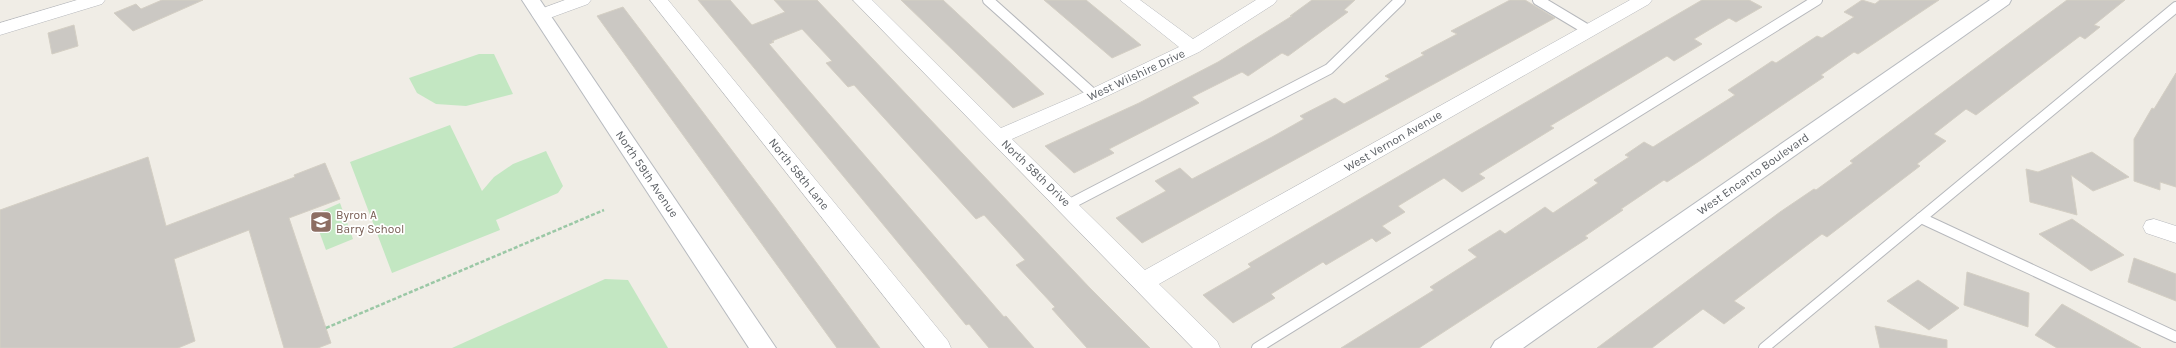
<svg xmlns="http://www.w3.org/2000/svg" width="2176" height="348" font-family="Karla,sans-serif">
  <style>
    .green { fill: #c3e7c2 }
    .building { fill: #cbc8c3; stroke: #d4cfc4 }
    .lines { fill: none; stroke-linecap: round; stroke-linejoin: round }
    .lane-casing { stroke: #b6b8bc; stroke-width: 12 }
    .street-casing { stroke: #b6b8bc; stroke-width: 1 }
    .secondary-casing { stroke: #b7babf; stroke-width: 2 }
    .path { stroke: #9bc8a6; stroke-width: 2.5; stroke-dasharray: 4 2; stroke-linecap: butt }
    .lane { stroke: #fff; stroke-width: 10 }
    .street { fill: #fff; fill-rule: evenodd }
    .secondary { fill: #fff; fill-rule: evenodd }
    .labels { text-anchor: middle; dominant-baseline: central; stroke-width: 3.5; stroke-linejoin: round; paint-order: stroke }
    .street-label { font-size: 12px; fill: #5d6166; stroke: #fff }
    .education-label { font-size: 12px; fill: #785e54; stroke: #fff; text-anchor: start }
  </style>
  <rect width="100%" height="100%" fill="#f0ede6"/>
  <!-- green -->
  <g class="green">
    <path d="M479,54H494L513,94L466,106L436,104L417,93L409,78Z"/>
    <path d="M450,125L482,191L494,177L513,164L546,151L563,186L558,193L496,220L500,230L392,273L350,162Z"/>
    <path d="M340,203L353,239L326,250L313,215Z"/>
    <path d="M605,279L628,280L668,348H452Z"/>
  </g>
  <!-- building -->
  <g class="building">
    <path d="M162,0H203L133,31L114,13L136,4L141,9Z"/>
    <path d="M698,0H730L752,25L785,12L774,0H817L1090,288L1150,348H1087L1052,309L1055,307L1016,265L1025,260L984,215L976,219L854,85L848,87L826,63L832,61L802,29L772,41L774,42L769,44L798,78L1004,317L1006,316L1034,348H989L969,324L966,325Z"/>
    <path d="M901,0H943L1044,94L1013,108Z"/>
    <path d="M1044,0H1086L1141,45L1112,58Z"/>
    <path d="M1312,0H1355L1344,10L1348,12L1288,56L1282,53L1248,76L1242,72L1192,97L1199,103L1109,149L1114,153L1074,173L1045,146L1139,103L1218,62L1292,16H1290Z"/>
    <path d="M1510,0H1525L1555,18L1142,243L1116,218L1166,191L1155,181L1180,168L1192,179L1272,137L1304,119L1300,116L1335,98L1344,104L1390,79L1385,76L1424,55L1421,53L1457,34L1451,31Z"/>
    <path d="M1702,0H1749L1762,7L1736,22L1729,18L1694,39L1702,44L1674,61L1667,56L1550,126L1554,128L1479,174L1485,178L1462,192L1444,178L1398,206L1405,212L1382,226L1391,233L1376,242L1372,238L1326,265L1323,262L1271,294L1275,298L1233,323L1203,295L1251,267L1248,264L1294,237Z"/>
    <path d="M1862,0L1875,4L1880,0H1939L1858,54L1854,52L1821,75L1824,77L1701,160L1667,182L1664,180L1621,209L1623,210L1585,236L1588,238L1419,348H1341L1434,290L1430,287L1477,257L1468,250L1500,230L1505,234L1545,207L1553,213L1598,183L1594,180L1629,157L1625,155L1644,142L1653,147L1735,95L1728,90L1757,71L1772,61L1776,63L1817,36L1822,38L1854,17L1844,12Z"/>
    <path d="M2067,0H2125L2094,25L2100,27L2085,39L2080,36L1976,115L1966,109L1934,134L1946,141L1917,164L1920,166L1827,237L1822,234L1734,301L1745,308L1724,324L1703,309L1652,348H1597L1780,212L1814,189L1816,190L1853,163L1850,161Z"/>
    <path d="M623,7L775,207L880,348H837L829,337L597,16Z"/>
    <path d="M74,25L78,46L52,54L48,33Z"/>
    <path d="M2176,73V187L2160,182V190L2134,181V139L2152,108L2154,109Z"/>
    <path d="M2092,152L2129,177L2093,191L2071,175L2077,215L2030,202L2026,169L2038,172Z"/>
    <path d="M148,157L166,226L295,177L294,175L325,163L340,199L289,218L331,343L318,348H284L249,230L174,259L195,341L178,348H0V210Z"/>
    <path d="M2072,219L2124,255L2091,271L2039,234Z"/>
    <path d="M2134,258L2176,274V301L2128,282Z"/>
    <path d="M1967,272L2029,293L2028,327L1964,305Z"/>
    <path d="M1918,280L1959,308L1929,330L1887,301Z"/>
    <path d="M2062,304L2141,348H2057L2035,335Z"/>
    <path d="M1875,326L1947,340V348H1880Z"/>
  </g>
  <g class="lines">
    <!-- lane casing -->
    <g class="lane-casing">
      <g id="lane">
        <path d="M988,0L1094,95"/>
        <path d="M1538,0L1588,30"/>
        <path d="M1068,205L1329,69L1400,0"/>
        <path d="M1921,218L2176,337"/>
        <path d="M1257,348L1817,0"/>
        <path d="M1764,348L2176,7"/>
      </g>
    </g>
    <!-- street casing -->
    <g class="street-casing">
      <g id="street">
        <path d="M77,0H105L102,4L0,35V23Z"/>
        <path d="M565,0H591L588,4L547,19L541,20L535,19L532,15L535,11Z"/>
        <path d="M650,0H668L948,341L951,348H925Z"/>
        <path d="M853,0H872L1001,128L1087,91L1179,47L1120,0H1140L1193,39L1256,0H1277L1274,4L1199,52L1101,99L1012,139L1145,270L1630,0H1652L1649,4L1159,284L1217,341L1220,348H1193Z"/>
        <path d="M2154,219L2176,226V243L2146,233L2143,227L2146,221Z"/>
      </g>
    </g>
    <!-- secondary casing -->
    <g class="secondary-casing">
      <g id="secondary">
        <path d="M522,0H540L776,348H749Z"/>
        <path d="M1990,0H2011L2009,4L1523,348H1491L1495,341Z"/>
      </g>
    </g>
    <!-- path -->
    <path class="path" d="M326,328L604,210"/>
    <!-- lane -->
    <use href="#lane" class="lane"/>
    <!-- street -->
    <use href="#street" class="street"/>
    <!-- secondary -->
    <use href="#secondary" class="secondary"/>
  </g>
  <!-- icons -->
  <defs>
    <g id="school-square" transform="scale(1.15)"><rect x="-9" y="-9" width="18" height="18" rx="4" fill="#8d6e63" stroke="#fff"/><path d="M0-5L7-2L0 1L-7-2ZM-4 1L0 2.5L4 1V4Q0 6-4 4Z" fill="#fff"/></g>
  </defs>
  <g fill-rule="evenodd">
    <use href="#school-square" x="321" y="222"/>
  </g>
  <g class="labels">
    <!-- street labels -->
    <g class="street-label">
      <text transform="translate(1136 75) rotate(-25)">West Wilshire Drive</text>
      <text transform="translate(1393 141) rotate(-30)">West Vernon Avenue</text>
      <text transform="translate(1036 173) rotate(44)">North 58th Drive</text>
      <text transform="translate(647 174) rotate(56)">North 59th Avenue</text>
      <text transform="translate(799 174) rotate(51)">North 58th Lane</text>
      <text transform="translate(1753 174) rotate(-35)">West Encanto Boulevard</text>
    </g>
    <!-- education labels -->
    <g class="education-label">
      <text x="336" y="215">Byron A<tspan x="336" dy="14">Barry School</tspan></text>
    </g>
  </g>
</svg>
